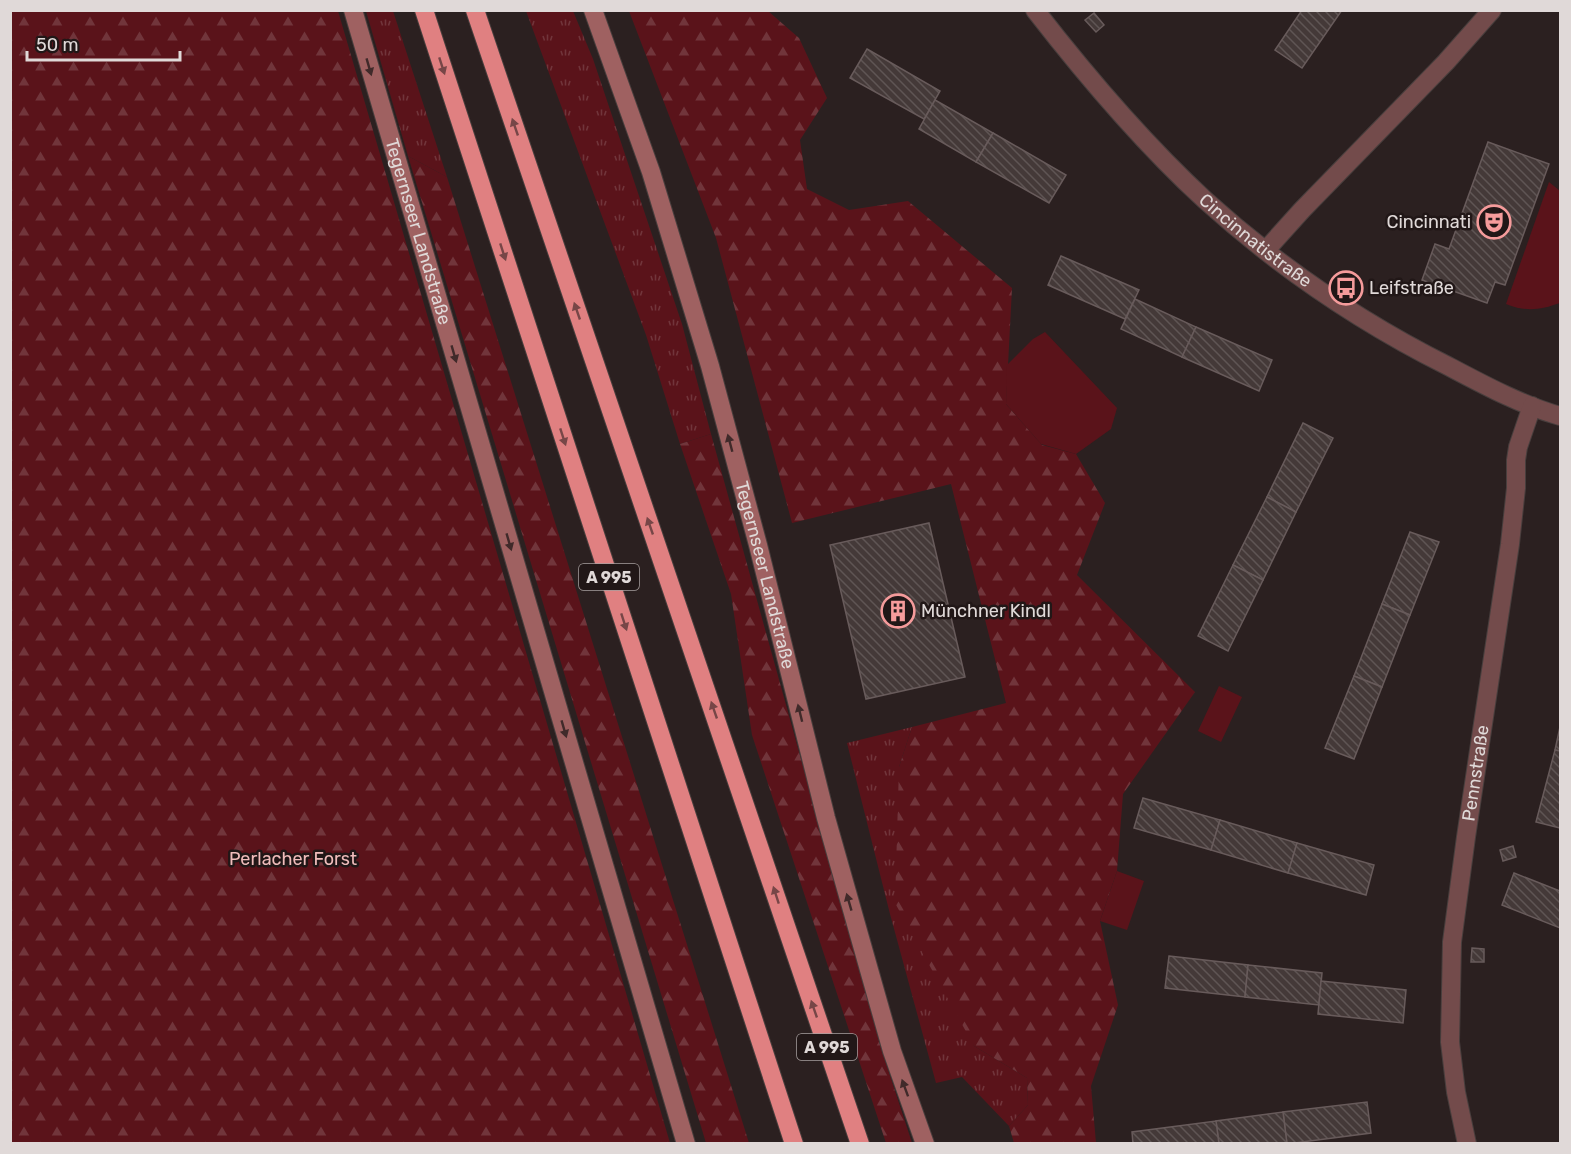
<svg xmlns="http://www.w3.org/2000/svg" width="1571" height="1154" font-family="Rubik,sans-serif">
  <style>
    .grass { fill: url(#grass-tufts) }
    .forest { fill: url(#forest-firs) }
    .park { fill: #5a131a }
    .building { fill: url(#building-back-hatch); stroke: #685b5b; stroke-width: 1.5 }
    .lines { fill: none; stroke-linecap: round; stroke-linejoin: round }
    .street-casing { stroke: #483e3d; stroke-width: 20 }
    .secondary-casing { stroke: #483e3d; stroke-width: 20 }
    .highway-casing { stroke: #483e3d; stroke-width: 20 }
    .street { stroke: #734b4b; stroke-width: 18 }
    .secondary { stroke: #9f6161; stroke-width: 18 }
    .highway { stroke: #e08081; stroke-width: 18 }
    .oneway { fill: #774647 }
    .oneway2 { fill: #402a2a }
    .labels { text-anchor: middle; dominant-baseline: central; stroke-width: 5; stroke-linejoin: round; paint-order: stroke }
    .shield { fill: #211717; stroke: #a79f9e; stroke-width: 1.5 }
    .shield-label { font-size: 16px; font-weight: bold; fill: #e0d9d8 }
    .poi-label { font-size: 18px; fill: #e0d9d8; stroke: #211717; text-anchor: start }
    .street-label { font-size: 18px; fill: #e0d9d8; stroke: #211717 }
    .park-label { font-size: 18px; fill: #f0bcbb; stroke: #211717 }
  </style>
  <defs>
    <pattern id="grass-tufts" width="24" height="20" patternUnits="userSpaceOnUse" patternTransform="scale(1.5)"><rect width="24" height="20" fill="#5a131a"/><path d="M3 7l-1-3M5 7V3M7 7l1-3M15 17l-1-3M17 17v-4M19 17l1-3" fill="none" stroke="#71353b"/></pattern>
    <pattern id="forest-firs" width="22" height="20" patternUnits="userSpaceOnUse" patternTransform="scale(1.5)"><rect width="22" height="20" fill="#5a131a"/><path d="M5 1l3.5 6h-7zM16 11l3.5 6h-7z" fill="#71353b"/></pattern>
    <pattern id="building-back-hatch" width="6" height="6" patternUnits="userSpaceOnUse" patternTransform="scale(1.5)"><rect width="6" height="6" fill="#443938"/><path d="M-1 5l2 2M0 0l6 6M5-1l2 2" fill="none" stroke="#5f5554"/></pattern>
  </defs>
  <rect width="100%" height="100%" fill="#2b2020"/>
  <!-- grass -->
  <g class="grass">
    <path d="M366,11H393L447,177L408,156Z"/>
    <path d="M526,11H573L593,59L682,324L711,434L680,444L646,335Z"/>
    <path d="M912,727L899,767L974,1046L1027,1078L1028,1105L1009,1126L962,1077L936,1083L890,914L847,743Z"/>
  </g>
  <!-- forest -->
  <g class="forest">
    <path d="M10,11H338L670,1143H11Z"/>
    <path d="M629,11H768L799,38L827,98L800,140L807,189L849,210L908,201L1012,288L1006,404L1042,445L1076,454L1105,503L1077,575L1195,692L1123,794L1117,871L1100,921L1118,1005L1091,1086L1096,1143H1014L1009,1126L1028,1105L1027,1078L974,1046L895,903L899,767L912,727L1006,703L951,484L792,523L716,238Z"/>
    <path d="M408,156L447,177L749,1143H706Z"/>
    <path d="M711,434L881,1048L912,1143H886L752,735L731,594L680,444Z"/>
  </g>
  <!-- park -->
  <g class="park">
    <path d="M1549,182L1560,191V303C1540,310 1526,312 1506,304Z"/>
    <path d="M1045,332L1117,408L1111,429L1076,454L1041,444L1006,404L1007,365L1033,339Z"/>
    <path d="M1219,686L1242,697L1221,742L1198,731Z"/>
    <path d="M1117,871L1144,881L1127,930L1100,921Z"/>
  </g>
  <!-- building -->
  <g class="building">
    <path d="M1302,10H1342L1302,68L1275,50Z"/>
    <path d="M1094,13L1104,25L1096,32L1085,20Z"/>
    <path d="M867,49L940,91L924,119L850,78Z"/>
    <path d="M935,100L993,133L976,162L919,129Z"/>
    <path d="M993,133L1066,175L1049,203L976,162Z"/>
    <path d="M1488,142L1549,164L1505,285L1495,282L1487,303L1422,280L1435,244L1449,249Z"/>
    <path d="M1061,256L1139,290L1125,319L1048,285Z"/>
    <path d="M1135,299L1196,327L1182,357L1121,329Z"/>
    <path d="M1196,327L1272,360L1259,391L1182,357Z"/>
    <path d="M1303,423L1333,438L1296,512L1267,497Z"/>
    <path d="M1267,497L1296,512L1263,580L1233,565Z"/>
    <path d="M929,523L965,677L866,699L830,545Z"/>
    <path d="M1410,532L1439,542L1410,615L1382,604Z"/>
    <path d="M1233,565L1263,580L1228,651L1198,636Z"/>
    <path d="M1382,604L1410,615L1382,687L1354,676Z"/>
    <path d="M1354,676L1382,687L1354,759L1325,748Z"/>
    <path d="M1560,727V751L1555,750Z"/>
    <path d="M1555,750L1560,751V828L1536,822Z"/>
    <path d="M1143,798L1220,820L1211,850L1134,828Z"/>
    <path d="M1220,820L1297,843L1288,873L1211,850Z"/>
    <path d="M1297,843L1374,865L1366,895L1288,873Z"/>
    <path d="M1513,846L1516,857L1503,861L1500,850Z"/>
    <path d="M1514,873L1560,891V928L1502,905Z"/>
    <path d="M1472,948L1484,949V962H1471Z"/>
    <path d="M1169,956L1248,965L1245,997L1165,988Z"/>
    <path d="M1248,965L1322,973L1319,1005L1245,997Z"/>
    <path d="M1321,981L1406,990L1403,1023L1318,1014Z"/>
    <path d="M1367,1102L1371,1133L1287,1144L1283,1112Z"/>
    <path d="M1283,1112L1287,1144H1219L1216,1121Z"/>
    <path d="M1216,1121L1219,1144H1133L1132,1132Z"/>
  </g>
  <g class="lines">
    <!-- street casing -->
    <g class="street-casing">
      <g id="street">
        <path id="s1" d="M1035,10C1087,77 1142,142 1205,200C1277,265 1362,323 1448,366C1484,385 1521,405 1560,416"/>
        <path d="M1266,250L1302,210L1446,62L1492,10"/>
        <path id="s2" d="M1467,1144L1456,1092L1450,1042L1452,942L1466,837L1510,544L1516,488V460L1518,447L1532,406"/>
      </g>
    </g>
    <!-- secondary casing -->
    <g class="secondary-casing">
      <g id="secondary">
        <path id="s3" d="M353,10L686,1144"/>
        <path id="s4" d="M593,10L651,172L710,366L758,545L826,818L892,1051L925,1144"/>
      </g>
    </g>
    <!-- highway casing -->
    <g class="highway-casing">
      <g id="highway">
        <path d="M424,10L794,1144"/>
        <path d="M475,10L860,1144"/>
      </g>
    </g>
    <!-- street -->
    <use href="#street" class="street"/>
    <!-- secondary -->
    <use href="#secondary" class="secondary"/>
    <!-- highway -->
    <use href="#highway" class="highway"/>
  </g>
  <!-- one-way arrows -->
  <defs><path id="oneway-solid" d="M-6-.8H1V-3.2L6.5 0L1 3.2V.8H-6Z" transform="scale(1.5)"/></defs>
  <g class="oneway">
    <use href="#oneway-solid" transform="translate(442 66) rotate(72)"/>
    <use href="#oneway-solid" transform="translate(515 127) rotate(-109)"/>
    <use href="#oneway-solid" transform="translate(503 252) rotate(72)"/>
    <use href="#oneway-solid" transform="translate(577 311) rotate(-109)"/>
    <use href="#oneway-solid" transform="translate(563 437) rotate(72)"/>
    <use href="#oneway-solid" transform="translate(650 526) rotate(-109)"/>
    <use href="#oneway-solid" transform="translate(624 622) rotate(72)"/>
    <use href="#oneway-solid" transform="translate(714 710) rotate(-109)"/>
    <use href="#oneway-solid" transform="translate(776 895) rotate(-108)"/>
    <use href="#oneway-solid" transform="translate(814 1009) rotate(-109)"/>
  </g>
  <g class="oneway2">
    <use href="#oneway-solid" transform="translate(369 67) rotate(74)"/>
    <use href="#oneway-solid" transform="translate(454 354) rotate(74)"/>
    <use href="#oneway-solid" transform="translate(730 443) rotate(-105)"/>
    <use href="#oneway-solid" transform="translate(509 542) rotate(74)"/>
    <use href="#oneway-solid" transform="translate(800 713) rotate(-104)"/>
    <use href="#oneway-solid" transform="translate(564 729) rotate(74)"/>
    <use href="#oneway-solid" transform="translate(849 902) rotate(-106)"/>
    <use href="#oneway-solid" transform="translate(905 1088) rotate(-110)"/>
  </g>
  <!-- icons -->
  <defs>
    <g id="theatre-ring" transform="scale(1.725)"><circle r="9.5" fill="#211717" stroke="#f59b9b" stroke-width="1.5"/><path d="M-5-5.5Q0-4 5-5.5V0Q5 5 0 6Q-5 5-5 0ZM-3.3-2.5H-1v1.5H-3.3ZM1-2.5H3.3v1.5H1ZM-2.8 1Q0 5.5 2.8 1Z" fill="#f59b9b"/></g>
    <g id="bus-ring" transform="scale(1.725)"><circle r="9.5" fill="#211717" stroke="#f59b9b" stroke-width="1.5"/><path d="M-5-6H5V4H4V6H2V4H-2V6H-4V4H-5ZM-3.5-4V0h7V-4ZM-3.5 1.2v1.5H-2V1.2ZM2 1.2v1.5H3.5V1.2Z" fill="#f59b9b"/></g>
    <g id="building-ring" transform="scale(1.725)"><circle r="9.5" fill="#211717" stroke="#f59b9b" stroke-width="1.5"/><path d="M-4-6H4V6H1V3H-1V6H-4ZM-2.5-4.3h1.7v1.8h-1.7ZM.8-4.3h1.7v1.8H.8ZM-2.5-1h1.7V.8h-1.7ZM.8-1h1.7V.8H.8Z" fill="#f59b9b"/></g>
  </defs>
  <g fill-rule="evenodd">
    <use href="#theatre-ring" x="1494" y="222"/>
    <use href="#bus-ring" x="1346" y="288"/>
    <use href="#building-ring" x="898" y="611"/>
  </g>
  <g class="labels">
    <!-- shield labels -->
    <g class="shield">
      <rect x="579" y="564" width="60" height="26" rx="4.5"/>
      <rect x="797" y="1034" width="60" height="26" rx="4.5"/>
    </g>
    <g class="shield-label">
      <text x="609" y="577">A 995</text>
      <text x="827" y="1047">A 995</text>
    </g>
    <!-- poi labels -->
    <g class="poi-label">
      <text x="1471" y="222" text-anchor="end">Cincinnati</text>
      <text x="1369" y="288">Leifstraße</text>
      <text x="921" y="611">Münchner Kindl</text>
    </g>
    <!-- street labels -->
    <g class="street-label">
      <text stroke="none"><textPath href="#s3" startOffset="231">Tegernseer Landstraße</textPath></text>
      <text stroke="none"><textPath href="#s1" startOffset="320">Cincinnatistraße</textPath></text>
      <text stroke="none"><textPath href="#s4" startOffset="591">Tegernseer Landstraße</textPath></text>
      <text stroke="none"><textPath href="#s2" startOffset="374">Pennstraße</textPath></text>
    </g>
    <!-- park labels -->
    <g class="park-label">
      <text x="293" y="859">Perlacher Forst</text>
    </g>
  </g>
  <!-- border -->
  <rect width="1571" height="1154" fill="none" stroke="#e0d9d8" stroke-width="24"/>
  <!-- scale -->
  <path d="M27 51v9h153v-9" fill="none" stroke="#e0d9d8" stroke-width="3"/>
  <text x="36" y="51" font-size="18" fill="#e0d9d8" stroke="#211717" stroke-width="4.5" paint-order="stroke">50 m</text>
</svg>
